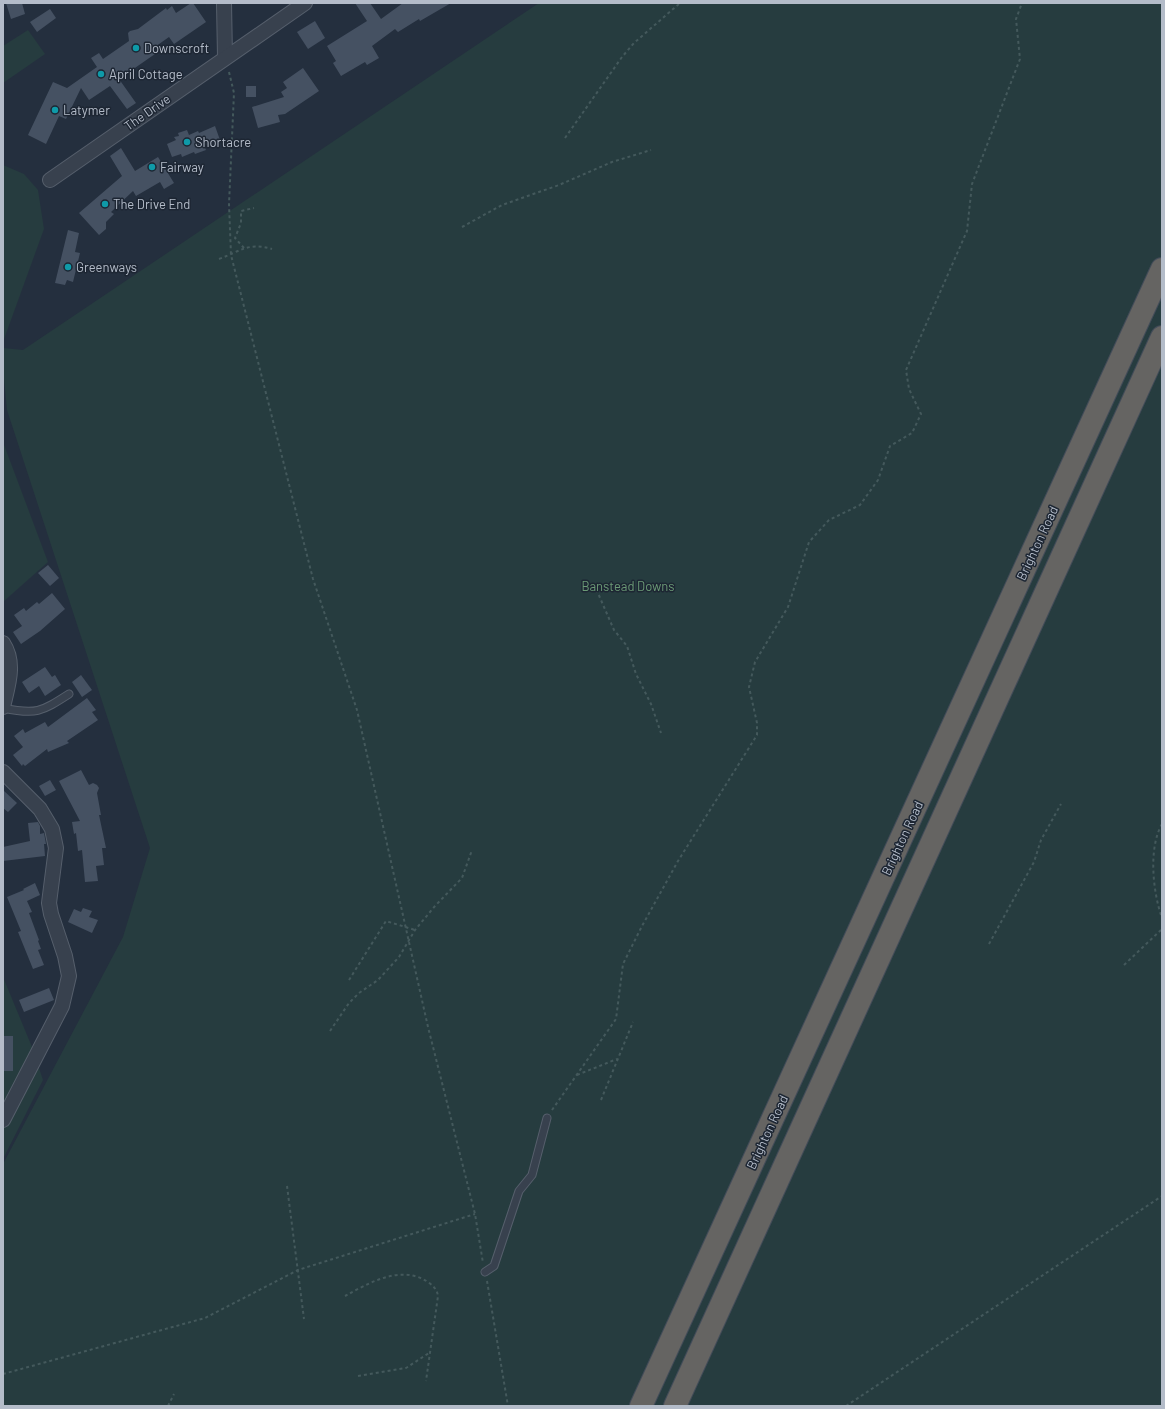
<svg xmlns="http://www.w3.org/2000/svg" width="1165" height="1409" font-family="Barlow,sans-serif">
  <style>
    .green { fill: #263c3f }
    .building { fill: #455162 }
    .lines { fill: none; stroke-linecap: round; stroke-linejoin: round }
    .service-casing { stroke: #565f6c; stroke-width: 9 }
    .minor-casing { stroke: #565f6c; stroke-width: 16 }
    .trunk-casing { stroke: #434c59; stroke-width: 24 }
    .path { stroke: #44595c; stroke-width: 2; stroke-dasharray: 3 3; stroke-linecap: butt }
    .service { stroke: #38414e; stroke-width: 7 }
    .minor { stroke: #38414e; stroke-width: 14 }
    .trunk { stroke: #656462; stroke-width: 22 }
    .culture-dot { fill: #0f9aa8; stroke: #1d2633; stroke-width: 1.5 }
    .labels { text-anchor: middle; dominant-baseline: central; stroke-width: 3; stroke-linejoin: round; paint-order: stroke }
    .poi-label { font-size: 13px; fill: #b4bcc9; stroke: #1d2633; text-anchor: start }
    .street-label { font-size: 13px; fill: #b4bcc9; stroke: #1d2633 }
    .park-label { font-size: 13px; fill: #6b9a76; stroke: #1d2633 }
  </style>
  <rect width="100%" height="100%" fill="#242f3e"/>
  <!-- green -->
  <g class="green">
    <path d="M539,3H1162V1406H3V1164L123,937L150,848L7,410L3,369V348L23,350Z"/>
    <path d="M28,30L45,54L3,83V46Z"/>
    <path d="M3,165L24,174L38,190L44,229L3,342Z"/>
    <path d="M3,442L48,562L3,602Z"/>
    <path d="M3,977L32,1047L43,1080L3,1159Z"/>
  </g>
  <!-- building -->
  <g class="building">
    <path d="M6,3H22L25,14L11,19Z"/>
    <path d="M191,3H193L206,22L174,44L169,37L152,49L155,54L119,79L136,103L127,109L110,86L89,100L81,88L66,119L59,116L46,144L28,135L53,82L67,88L97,67L91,58L99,53L103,59L129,41L128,33L130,31L138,29L166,8L167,10L172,6L176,13Z"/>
    <path d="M355,3H370L381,19L403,3H451L420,21L419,19L398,32L395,29L372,46L379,58L367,65L365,62L341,76L333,63L336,61L327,46L367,21Z"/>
    <path d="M50,9L56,18L37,32L30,22Z"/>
    <path d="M315,21L325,38L308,49L297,32Z"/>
    <path d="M303,68L319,91L285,114L278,115L280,122L258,128L252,107L284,97L281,92L287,88L283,82Z"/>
    <rect x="246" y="86" width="10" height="11"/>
    <path d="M215,126L220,140L204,146L206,150L195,154L194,152L182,157L181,154L172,157L167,144L176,140L174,137L179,136L178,133L187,130L189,135L198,131L199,133Z"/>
    <path d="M121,148L135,171L158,157L174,183L164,189L160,182L136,196L133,191L111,212L114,214L106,222V229L99,235L79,213L122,176L110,156Z"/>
    <path d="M68,230L79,233L75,252L80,253L73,282L67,280L65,285L55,283Z"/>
    <path d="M48,565L59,578L50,586L38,573Z"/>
    <path d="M52,593L65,609L40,631L21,644L13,632L22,626L14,615L24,608L26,611L37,602L39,604Z"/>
    <path d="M45,667L52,677L55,675L61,685L45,696L39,686L29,693L22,682Z"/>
    <path d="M81,675L92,690L82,697L72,682Z"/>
    <path d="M87,698L96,710L92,712L98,720L67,741L69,743L48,752L47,749L25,766L23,764L22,766L13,755L23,747L14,736L23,729L25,733L45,722L48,727Z"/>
    <path d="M81,770L89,785L93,783L97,785L99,788L97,793L101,815H99L106,848H102L104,865L96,866L98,881L85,882L82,850L78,851L76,833L74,834L72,822L80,821L59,781Z"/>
    <path d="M50,780L56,790L45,796L39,786Z"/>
    <path d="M3,790L17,803L8,812L3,808Z"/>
    <path d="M38,822L40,826V834L44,833L46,844H44L45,856L3,861V847L30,841L28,823Z"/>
    <path d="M35,883L40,895L27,901L32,912L29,913L39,940L38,941L41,949L38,950L44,965L33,969L18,932L21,931L7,897L24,890L23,889Z"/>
    <path d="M83,908L92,911L89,917L98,920L92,933L68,922L74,909L81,912Z"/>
    <path d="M49,988L54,1000L24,1012L19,1000Z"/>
    <rect x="3" y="1036" width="10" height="35"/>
  </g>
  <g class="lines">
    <!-- service casing -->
    <g class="service-casing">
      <g id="service">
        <path d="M3,708C36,715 41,712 69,694"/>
        <path d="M485,1272L494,1266L519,1191L532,1175L547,1118"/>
      </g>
    </g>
    <!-- minor casing -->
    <g class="minor-casing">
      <g id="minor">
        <path d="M224,3L225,57"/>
        <path d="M50,180L305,3"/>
        <path d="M3,643C16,663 8,685 3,707"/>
        <path d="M3,772L40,809L52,829L56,848L49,903L51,914L65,956L69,976L62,1006L3,1120"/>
      </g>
    </g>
    <!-- trunk casing -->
    <g class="trunk-casing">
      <g id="trunk">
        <path d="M641,1406L1162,269"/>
        <path d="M675,1406L1162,337"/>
      </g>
    </g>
    <!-- path -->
    <g class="path">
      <path d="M229,72L234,93L229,204L231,255L313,579L357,710L428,1027L475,1214L483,1263"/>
      <path d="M565,138L622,57L634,43L680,3"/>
      <path d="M462,227L502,205L559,185L612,162L651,150"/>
      <path d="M244,248L235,238L241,223V211L254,208"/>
      <path d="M219,259C241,251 248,242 272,249"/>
      <path d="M594,584L614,630L627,646L636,674L651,704L661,733"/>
      <path d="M1162,824C1148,848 1153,893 1162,918"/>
      <path d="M989,944L1034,862L1041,840L1061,804"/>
      <path d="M1124,965L1162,929"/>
      <path d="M349,980L386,921L415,930"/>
      <path d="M330,1031L349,1003L359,993L378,980L399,957L415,930L435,906L462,878L472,850"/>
      <path d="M577,1075L617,1059"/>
      <path d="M601,1100L633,1022"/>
      <path d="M552,1110L616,1019L623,964L642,926L678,861L757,735V723L749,687L755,662L788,607L809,542L829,520L860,505L878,480L890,446L912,433L921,414L909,389L906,370L967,231L972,184L1020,59L1016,19L1022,3"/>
      <path d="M287,1186L304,1319"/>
      <path d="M487,1281L508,1406"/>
      <path d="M345,1296C369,1283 401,1264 428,1282C433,1286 437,1289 438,1296L426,1381"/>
      <path d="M3,1374L205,1318L298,1270L475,1214"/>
      <path d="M358,1376L406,1368L429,1353"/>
      <path d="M168,1406L174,1394"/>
      <path d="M846,1406L1162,1196"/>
    </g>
    <!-- service -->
    <use href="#service" class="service"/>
    <!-- minor -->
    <use href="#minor" class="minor"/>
    <!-- trunk -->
    <use href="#trunk" class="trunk"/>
  </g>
  <!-- markers -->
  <g class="culture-dot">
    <circle cx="136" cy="48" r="4"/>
    <circle cx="101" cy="74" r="4"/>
    <circle cx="55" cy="110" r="4"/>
    <circle cx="187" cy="142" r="4"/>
    <circle cx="152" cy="167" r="4"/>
    <circle cx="105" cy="204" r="4"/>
    <circle cx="68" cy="267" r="4"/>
  </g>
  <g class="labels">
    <!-- poi labels -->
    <g class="poi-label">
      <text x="144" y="48">Downscroft</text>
      <text x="109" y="74">April Cottage</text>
      <text x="63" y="110">Latymer</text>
      <text x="195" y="142">Shortacre</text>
      <text x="160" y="167">Fairway</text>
      <text x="113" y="204">The Drive End</text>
      <text x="76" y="267">Greenways</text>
    </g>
    <!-- street labels -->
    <g class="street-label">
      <text transform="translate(147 112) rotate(-35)">The Drive</text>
      <text transform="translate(1037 543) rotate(-65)">Brighton Road</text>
      <text transform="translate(902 838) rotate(-65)">Brighton Road</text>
      <text transform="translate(767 1132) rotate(-65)">Brighton Road</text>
    </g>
    <!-- park labels -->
    <g class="park-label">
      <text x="628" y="586">Banstead Downs</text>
    </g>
  </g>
  <!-- border -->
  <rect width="1165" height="1409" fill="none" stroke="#b4bcc9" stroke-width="8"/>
</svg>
